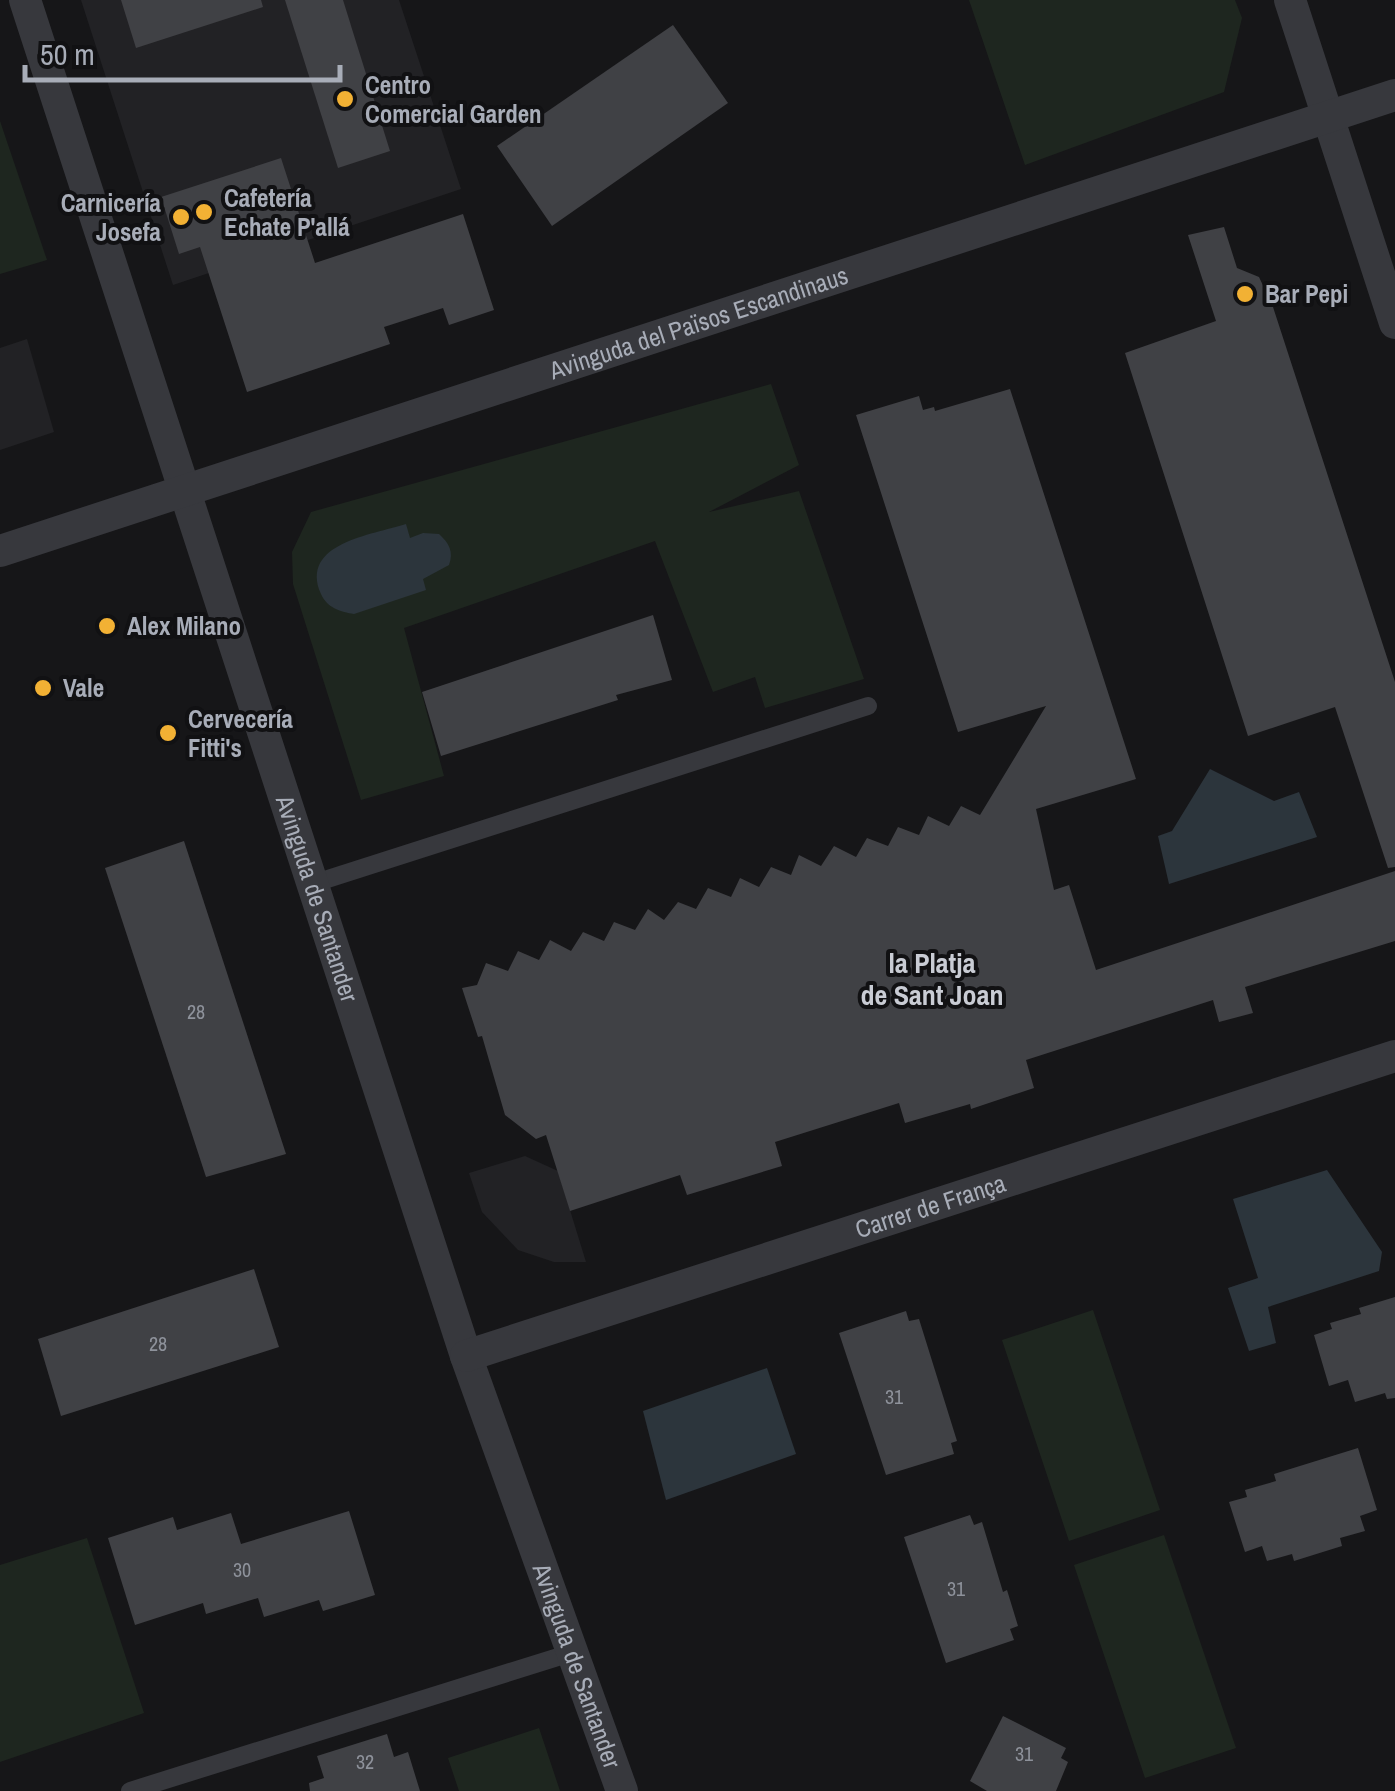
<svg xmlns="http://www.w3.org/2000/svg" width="1395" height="1791" font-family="'Archivo Narrow',sans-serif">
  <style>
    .built { fill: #222225 }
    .green { fill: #1e261f }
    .water { fill: #2c353c }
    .building { fill: #404145 }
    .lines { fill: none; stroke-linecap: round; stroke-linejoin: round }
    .lane { stroke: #37383d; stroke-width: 18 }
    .street { stroke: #37383d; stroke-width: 32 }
    .poi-dot { fill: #f2b134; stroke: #111113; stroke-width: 4 }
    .labels { text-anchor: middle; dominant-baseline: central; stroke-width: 8; stroke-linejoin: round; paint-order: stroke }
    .number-label { font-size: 20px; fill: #8e929b }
    .poi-label { font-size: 25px; font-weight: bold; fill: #a8adb8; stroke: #111113; text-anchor: start }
    .street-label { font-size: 25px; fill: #a8adb8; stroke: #111113 }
    .neighbourhood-label { font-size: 28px; font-weight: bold; fill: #c9ccd4; stroke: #111113 }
  </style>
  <rect width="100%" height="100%" fill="#161618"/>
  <!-- built -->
  <g class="built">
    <path d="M81,0H399L461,189L173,285Z"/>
    <path d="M27,339L54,432L0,450V348Z"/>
    <path d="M525,1156L558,1171L586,1262H554L518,1250L482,1212L469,1173Z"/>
  </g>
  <!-- green -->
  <g class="green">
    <path d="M969,0H1235L1242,18L1224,92L1025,165Z"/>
    <path d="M0,121L47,260L0,274Z"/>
    <path d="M771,384L799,465L709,512L799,491L864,679L765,708L755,677L713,692L655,541L404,628L444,776L361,800L293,584L292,552L311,512Z"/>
    <path d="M1093,1310L1160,1510L1069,1541L1002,1340Z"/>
    <path d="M1164,1535L1236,1748L1145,1778L1074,1565Z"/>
    <path d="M87,1538L144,1713L0,1762V1565Z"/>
    <path d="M539,1728L560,1791H459L448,1758Z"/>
  </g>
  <!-- water -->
  <g class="water">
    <path d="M406,524L410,538L423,533L439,534C449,543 454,552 449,565L423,579L426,590L354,614C341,612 327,608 321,594C299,543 372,535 406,524Z"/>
    <path d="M1210,769L1274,801L1299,792L1317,837L1169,884L1158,836L1172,831Z"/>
    <path d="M1327,1170L1382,1252L1379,1271L1268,1307L1276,1343L1249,1351L1228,1288L1258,1278L1233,1199Z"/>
    <path d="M767,1368L796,1454L666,1500L643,1411Z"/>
  </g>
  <!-- building -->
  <g class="building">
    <path d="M121,0H261L263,7L136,48Z"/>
    <path d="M285,0H343L390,151L338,168Z"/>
    <path d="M673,25L728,103L552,226L497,146Z"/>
    <path d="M281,158L315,263L463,214L494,310L449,325L443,308L384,327L390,344L247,392L200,247L179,254L161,197Z"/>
    <path d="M1224,227L1237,268L1259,277L1273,307L1395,682V867L1388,868L1335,707L1248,736L1125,353L1216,321L1188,235Z"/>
    <path d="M1010,389L1136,779L1036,809L1054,890L1069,885L1096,970L1395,871V941L1245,987L1253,1013L1219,1022L1213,1000L1026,1060L1034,1088L971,1109L970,1104L905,1123L899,1103L775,1142L782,1166L687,1195L680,1175L570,1211L546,1135L536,1139L505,1115L482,1036L478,1037L462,988L477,985L486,963L508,971L518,951L539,960L550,940L571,951L583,932L604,941L614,922L635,930L648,909L664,920L678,902L696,909L708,888L731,897L740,878L759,887L771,867L791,875L799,855L821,866L834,846L856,857L867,838L888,846L898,827L919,835L928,816L949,826L961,806L980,815L1046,706L958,732L856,415L919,396L923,410L934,407L935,411Z"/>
    <path d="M653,615L672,680L616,695L618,700L441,756L422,692Z"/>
    <path d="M184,841L286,1154L206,1177L105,868Z"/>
    <path d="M254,1269L279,1347L61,1416L38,1339Z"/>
    <path d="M1395,1297V1398L1387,1399L1385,1393L1355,1402L1348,1380L1329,1386L1314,1335L1332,1329L1330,1323L1361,1314L1359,1308Z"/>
    <path d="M906,1311L909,1321L919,1319L957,1441L951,1443L954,1454L886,1475L839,1333Z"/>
    <path d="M1358,1448L1377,1510L1360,1516L1365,1531L1340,1538L1342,1546L1294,1561L1292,1554L1267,1561L1262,1546L1245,1552L1229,1502L1247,1497L1245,1490L1276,1481L1274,1474Z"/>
    <path d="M349,1511L375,1595L323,1611L319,1600L264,1617L258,1598L206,1614L203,1603L135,1625L108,1538L173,1517L177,1530L231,1513L241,1544Z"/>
    <path d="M970,1515L974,1525L982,1522L1003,1592L1007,1590L1018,1626L1010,1629L1014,1640L946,1663L904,1537Z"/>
    <path d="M1003,1716L1066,1748L1061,1758L1068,1762L1056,1791H987L970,1781Z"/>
    <path d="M387,1734L394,1757L408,1752L420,1791H310L309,1783L324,1778L317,1756Z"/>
  </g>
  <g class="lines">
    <!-- lane -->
    <g class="lane">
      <path d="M312,884L868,706"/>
      <path d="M130,1791L574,1652"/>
    </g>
    <!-- street -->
    <g class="street">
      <path id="s1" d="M25,0L466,1356L622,1791"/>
      <path d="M1290,0L1395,323"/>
      <path id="s2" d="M0,551L1395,95"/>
      <path id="s3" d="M466,1356L1395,1056"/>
    </g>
  </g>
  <!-- markers -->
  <g class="poi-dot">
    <circle cx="345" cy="99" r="10"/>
    <circle cx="204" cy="212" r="10"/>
    <circle cx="181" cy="217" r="10"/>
    <circle cx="1245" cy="294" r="10"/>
    <circle cx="107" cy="626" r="10"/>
    <circle cx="43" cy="688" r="10"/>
    <circle cx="168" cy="733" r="10"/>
  </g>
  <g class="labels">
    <!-- number labels -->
    <g class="number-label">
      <text x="196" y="1011">28</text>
      <text x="158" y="1343">28</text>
      <text x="894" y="1396">31</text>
      <text x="242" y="1569">30</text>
      <text x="956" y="1588">31</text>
      <text x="1024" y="1753">31</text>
      <text x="365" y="1761">32</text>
    </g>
    <!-- poi labels -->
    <g class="poi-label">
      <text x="365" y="85">Centro<tspan x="365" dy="29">Comercial Garden</tspan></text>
      <text x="224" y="198">Cafetería<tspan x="224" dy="29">Echate P'allá</tspan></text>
      <text x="161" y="203" text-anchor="end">Carnicería<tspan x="161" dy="29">Josefa</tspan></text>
      <text x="1265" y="294">Bar Pepi</text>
      <text x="127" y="626">Alex Milano</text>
      <text x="63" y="688">Vale</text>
      <text x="188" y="719">Cervecería<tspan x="188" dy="29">Fitti's</tspan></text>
    </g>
    <!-- street labels -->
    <g class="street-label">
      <text stroke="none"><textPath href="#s2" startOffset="735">Avinguda del Països Escandinaus</textPath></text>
      <text stroke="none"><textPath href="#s1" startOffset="945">Avinguda de Santander</textPath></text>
      <text stroke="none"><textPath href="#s3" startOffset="488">Carrer de França</textPath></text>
      <text stroke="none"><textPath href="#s1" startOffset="1755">Avinguda de Santander</textPath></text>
    </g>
    <!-- neighbourhood labels -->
    <g class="neighbourhood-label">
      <text x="932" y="963">la Platja<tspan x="932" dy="32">de Sant Joan</tspan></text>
    </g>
  </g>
  <!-- scale -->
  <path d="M25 65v15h315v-15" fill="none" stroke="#a8adb8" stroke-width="5"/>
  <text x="40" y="65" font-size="30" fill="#a8adb8" stroke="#111113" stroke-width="8" paint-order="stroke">50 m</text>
</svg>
